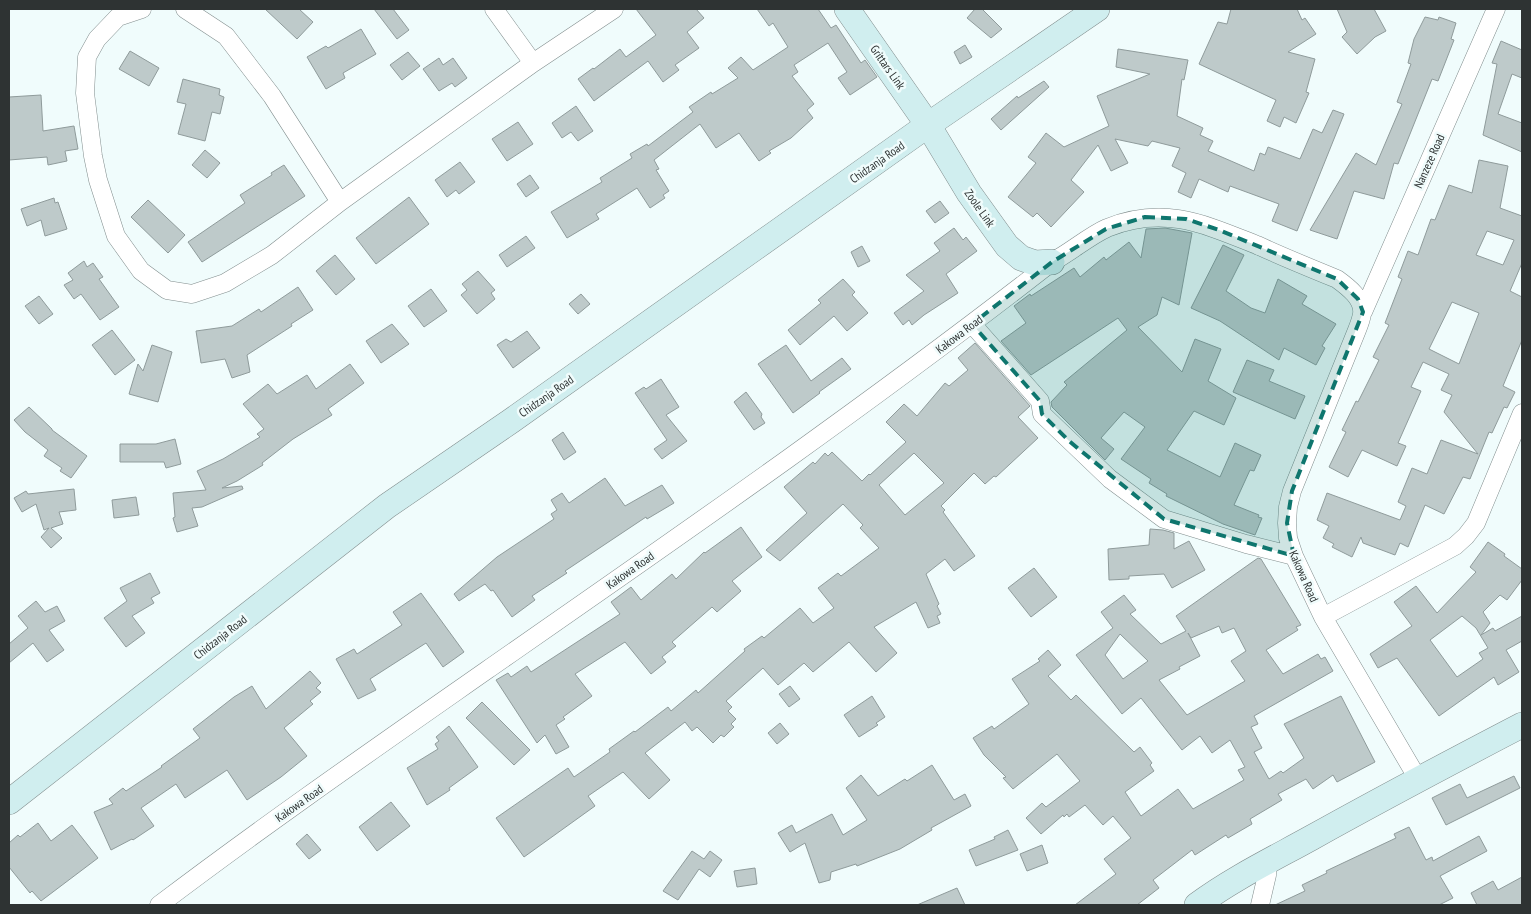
<svg xmlns="http://www.w3.org/2000/svg" width="1531" height="914" viewBox="0 0 1531 914" font-family="'PT Sans Narrow',sans-serif">
<style>
.building{fill:#becaca;stroke:#8f9b9b;fill-rule:evenodd}
.lines{fill:none;stroke-linecap:round;stroke-linejoin:round}
.street-casing{stroke:#828e8e;stroke-width:19}
.secondary-casing{stroke:#828e8e;stroke-width:26}
.street{stroke:#fff;stroke-width:18}
.secondary{stroke:#d0eeef;stroke-width:25}
.marked{fill:#0f766e;fill-opacity:0.2;stroke:#0f766e;stroke-width:4;stroke-dasharray:10 6;stroke-linejoin:round}
.labels{text-anchor:middle;dominant-baseline:central;stroke-width:5;stroke-linejoin:round;paint-order:stroke}
.street-label{font-size:12px;fill:#2e3333;stroke:#f0fcfc}
</style>
<rect width="100%" height="100%" fill="#f0fcfc"/>
<path class="building" d="M265 9H299L313 22 297 39Z
M374 9H393L409 30 397 39Z
M636 9H696L704 18 687 32 699 48 675 65 679 70 663 82 648 61 594 101 578 79 593 68 594 69 620 49 626 57 656 35Z
M757 9H818L831 28 836 25 861 63 865 60 877 77 850 95 838 78 847 72 828 43 794 65 798 72 792 76 814 104 807 110 813 118 791 138 769 151 771 153 759 161 739 133 716 148 700 124 654 160 659 169 656 170 669 191 663 195 665 198 650 208 637 188 596 214 599 219 567 238 551 212 602 182 600 178 632 158 630 154 647 144 648 146 693 112 689 107 711 92 712 94 738 78 728 68 741 57 753 70 788 47 773 23 769 26Z
M975 9H982L1002 29 991 38 967 18Z
M1231 9H1297L1302 20 1305 18 1316 34 1288 52 1315 59 1306 92 1309 93 1296 123 1284 117 1280 127 1267 121 1276 100 1199 64 1218 22 1227 24Z
M1337 9H1374L1386 31 1375 37 1357 54 1342 37 1347 32Z
M1425 17 1438 20 1439 17 1456 23 1451 39 1454 40 1438 81 1432 79 1398 164 1394 163 1384 199 1354 191 1337 239 1310 230 1356 153 1376 165 1402 104 1397 102 1411 64 1408 63 1414 39Z
M361 29 376 54 343 73 345 78 326 89 307 57 326 46 328 48Z
M1501 41 1522 50V78L1512 74 1498 114 1522 123V152L1483 135 1497 64 1492 63Z
M965 45 972 57 960 64 954 52Z
M1118 49 1188 60 1184 80 1182 79 1177 116 1203 128 1200 135 1213 141 1208 151 1254 171 1260 153 1265 155 1268 147 1300 159 1313 129 1322 133 1333 110 1344 114 1297 231 1272 221 1279 204 1230 186 1228 192 1199 179 1191 198 1178 192 1186 173 1172 166 1180 148 1152 141 1148 146 1115 139 1128 163 1111 171 1098 145 1071 180 1084 192 1051 227 1037 213 1033 217 1008 197 1036 163 1028 157 1046 133 1064 147 1109 126 1097 96 1150 74 1116 67Z
M130 51 159 68 149 86 119 69Z
M408 52 420 66 402 80 390 65Z
M439 58 443 65 453 58 467 78 455 87 452 83 439 91 423 69Z
M183 79 220 89 219 95 224 97 220 114 212 112 205 141 178 134 186 104 177 102Z
M1044 81 1049 87 1001 130 991 119 1017 96 1018 98Z
M41 95 43 131 74 126 78 149 65 151 67 161 48 165 47 157 9 160V97Z
M576 106 593 131 578 141 571 132 562 138 552 123Z
M518 122 533 144 507 161 492 139Z
M205 150 220 163 207 178 192 165Z
M1479 160 1508 166 1500 208 1522 216V263L1510 291 1522 297V340L1503 386 1515 392 1507 408 1504 407 1492 433 1489 432 1470 479 1463 477 1444 514 1425 505 1408 547 1400 543 1395 555 1363 543 1361 537 1352 557 1332 547 1334 544 1323 538 1329 526 1317 520 1327 493 1400 520 1406 506 1398 502 1412 468 1427 474 1441 440 1478 454 1444 412 1452 395 1441 390 1449 374 1423 362 1411 387 1421 391 1398 443 1406 446 1397 466 1362 450 1348 477 1329 467 1346 432 1342 430 1356 401 1358 402 1379 360 1373 357 1389 325 1385 323 1402 279 1398 277 1408 251 1418 255 1431 219 1435 220 1449 185 1472 193ZM1487 231 1514 240 1503 265 1476 255ZM1452 302 1479 313 1459 364 1429 349Z
M460 162 475 182 459 194 456 190 447 197 435 180Z
M284 165 305 196 202 262 188 242 245 203 240 195 272 175 271 173Z
M530 175 539 188 526 197 517 184Z
M409 197 429 224 376 264 356 238Z
M54 198 55 203 58 202 67 229 45 236 41 220 27 226 21 209Z
M148 200 185 235 168 253 131 217Z
M940 201 949 213 935 223 926 211Z
M954 228 963 240 966 237 977 251 946 274 958 293 924 315 912 325 909 320 903 325 894 313 924 291 906 275 940 251 934 243Z
M1165 228 1192 233 1179 305 1162 297 1157 315 1138 327 1182 372 1195 339 1221 349 1208 381 1236 398 1224 425 1194 411 1167 450 1220 477 1235 443 1261 455 1254 471 1250 470 1234 505 1259 515 1258 517 1262 518 1255 535 1223 524 1166 496 1167 494 1149 483 1151 479 1121 459 1145 427 1124 412 1101 438 1114 449 1105 460 1052 407 1051 402 1067 385 1064 382 1127 330 1118 318 1031 375 1001 341 1026 323 1014 306 1030 294 1031 296 1074 268 1080 277 1104 257 1106 260 1129 242 1141 258 1146 229Z
M526 236 535 248 507 267 499 255Z
M1223 245 1244 255 1226 291 1251 308 1265 313 1278 279 1307 296 1302 304 1336 324 1322 346 1325 348 1316 365 1284 348 1279 360 1220 321 1191 308Z
M862 246 870 261 858 267 851 252Z
M335 255 355 279 336 295 316 271Z
M84 261 87 267 93 263 103 277 99 279 119 307 100 320 81 294 74 299 64 285 73 280 68 273Z
M478 271 495 290 491 293 495 299 477 314 461 295 467 290 462 284Z
M843 279 855 292 852 295 868 313 847 331 834 316 800 345 788 330 821 303 818 300Z
M298 287 313 310 291 324 292 326 247 355 250 372 232 378 225 359 201 363 196 331 232 326 259 309 261 312Z
M431 289 447 311 424 327 408 306Z
M581 294 590 304 578 314 569 304Z
M39 296 53 314 39 324 25 306Z
M392 324 409 344 381 363 366 341Z
M112 330 135 360 115 375 92 345Z
M527 331 540 348 513 368 497 345 506 339 511 342Z
M975 343 1030 406 1018 417 1038 438 996 477 994 476 985 484 974 473 941 506 945 510 943 512 975 556 954 571 945 559 926 574 939 604 937 606 941 614 937 616 940 623 928 628 916 602 874 627 897 653 876 672 849 642 813 672 804 663 778 685 763 668 726 701 732 707 728 711 736 719 731 724 734 727 724 737 721 735 713 743 697 727 692 731 685 722 645 753 670 780 649 799 623 772 588 796 595 806 524 857 496 818 568 768 574 777 610 752 609 749 634 731 635 732 668 707 671 711 696 690 698 693 745 651 744 649 762 636 764 638 800 608 813 623 834 608 818 588 838 573 841 576 879 548 860 528 863 525 843 504 780 561 766 550 807 513 784 487 813 462 815 464 825 453 828 456 832 452 862 481 869 474 870 475 906 442 886 422 904 404 917 416 945 383 949 386 968 370 958 358ZM914 453 944 483 905 515 879 485Z
M152 345 172 352 158 402 129 394 138 364 143 371Z
M786 345 811 381 842 358 851 369 819 392 820 393 793 413 758 364Z
M1247 360 1274 370 1269 381 1305 396 1295 419 1233 392Z
M350 364 364 383 328 409 332 415 293 439 262 463 263 465 237 481 222 488 242 486 243 489 202 507 192 508 198 526 177 532 173 518 175 517 173 493 206 490 197 471 223 459 260 437 257 434 264 429 243 404 268 384 277 394 307 375 316 389Z
M661 379 679 407 666 415 687 441 662 459 654 449 667 440 635 393 644 387 646 389Z
M746 392 762 414 761 417 765 423 754 430 734 402Z
M29 407 52 429V430L87 456 71 478 60 471 62 468 44 456 48 450 25 432 14 420Z
M563 432 576 452 564 460 552 440Z
M175 439 181 464 166 468 164 462H120V444H156Z
M605 478 625 506 662 485 674 503 647 519 646 517 565 571 567 573 532 596 535 600 512 617 493 590 491 591 485 584 459 601 454 594 497 557 554 519 551 514 557 510 551 500 562 493 569 503Z
M74 489 76 510 59 512 63 524 51 528 62 538 51 548 41 537 49 528 44 530 36 504 22 512 14 498 26 491 28 494Z
M136 497 139 515 114 518 112 500Z
M741 527 762 557 732 581 741 591 717 612 712 607 672 642 676 646 662 657 666 662 651 674 625 642 575 674 592 696 563 717 565 719 556 725 569 747 556 754 545 735 537 743 496 680 508 673 511 677 527 666 531 672 620 614 611 602 631 587 641 600 672 574 676 579 704 552 705 553Z
M1150 529 1163 530 1174 533V549L1189 541 1205 570 1172 588 1164 574 1129 576V579L1109 580 1108 549 1149 545Z
M1488 542 1505 554 1504 556 1522 569V580L1507 600 1500 595 1483 612 1490 623 1481 635 1493 628 1495 631 1522 616V641L1506 650 1519 672 1498 685 1494 677 1439 716 1397 658 1378 668 1370 654 1412 626 1394 602 1416 586 1437 613 1476 572 1470 567ZM1462 616 1476 628 1488 648 1479 653 1483 659 1457 677 1430 640Z
M1258 558 1261 559 1301 625 1296 627 1298 630 1266 650 1283 674 1318 654 1321 659 1325 657 1333 671 1254 716 1258 724 1251 727 1262 748 1254 752 1269 779 1281 771 1283 773 1304 758 1284 724 1341 696 1375 762 1337 782 1333 775 1313 789 1306 779 1278 794 1282 800 1250 819 1252 824 1228 838 1226 835 1195 855 1192 850 1153 880 1159 888 1137 905H1075L1116 874 1104 859 1131 838 1113 816 1103 825 1085 805 1069 817 1067 814 1064 817 1063 815 1041 834 1026 818 1042 803 1046 807 1080 781 1057 754 1013 789 1003 778 1006 777 984 755 973 738 992 726 994 729 1029 704 1012 679 1040 661 1038 659 1048 650 1061 665 1048 676 1071 700 1076 695 1134 752 1140 747 1152 763 1150 765 1154 771 1125 792 1141 816 1178 789 1193 809 1244 780 1238 770 1245 767 1230 740 1212 753 1200 736 1182 750 1141 698 1122 714 1076 655 1113 628 1101 612 1124 595 1136 610 1130 614 1161 644 1186 631 1176 616ZM1219 626 1222 633 1234 628 1246 651 1231 661 1245 681 1187 715 1159 680 1180 669 1179 667 1200 656 1188 633 1191 638ZM1120 634 1148 661 1123 679 1105 655Z
M1034 568 1057 597 1031 617 1008 588Z
M150 573 160 593 151 598 154 603 132 616 145 633 126 647 104 618 127 601 120 588Z
M421 593 464 652 443 667 426 643 370 679 376 690 358 699 336 659 354 649 357 654 402 625 393 612Z
M36 601 45 612 57 606 65 621 49 630 64 650 47 662 33 643 9 663V644L28 628 18 616Z
M310 671 321 683 316 688 321 692 310 701 313 704 284 728 307 756 281 777 247 800 227 770 185 798 176 784 141 808 154 826 133 840 132 839 111 850 94 812 113 804 109 799 123 788 126 791 162 767 161 766 200 738 193 729 234 697 252 686 266 709Z
M790 686 800 699 789 707 779 694Z
M872 696 885 717 876 723 878 725 859 737 844 715Z
M482 702 530 750 514 765 466 718Z
M780 723 789 734 777 744 768 733Z
M449 726 478 767 449 788 450 790 427 805 407 768 438 749 435 744 439 741 436 737Z
M932 765 954 800 965 794 971 806 931 828 932 830 900 849 857 866 856 864 831 872 830 880 819 883 805 843 790 852 778 833 792 825 796 833 832 814 843 835 867 820 846 788 861 775 878 796 905 779 907 781Z
M1514 776 1520 788 1446 825 1432 798 1460 784 1467 798Z
M391 802 410 826 377 851 359 827Z
M38 823 51 841 72 825 98 858 41 901 32 891 30 893 9 867V843L18 835 20 837Z
M1409 827 1426 860 1432 857 1433 861 1479 836 1487 851 1440 876 1453 898 1439 905H1275L1305 891 1302 885 1327 873 1326 871 1396 838 1394 834Z
M1008 830 1018 850 976 866 969 850 995 839 994 837Z
M307 834 321 850 309 859 296 844Z
M1042 845 1048 863 1027 871 1020 854Z
M692 851 704 859 710 851 722 860 710 877 699 869 678 900 663 891Z
M755 868 757 884 737 887 734 871Z
M1522 877V905H1477L1471 893 1493 881 1498 890Z
M957 888 965 905H917Z"/>
<g class="lines">
<defs>
<path id="street" d="M142 9 118 17 97 39 87 57 85 93 93 156 98 180 116 236 141 271 167 290 192 294 225 283 272 255 340 202 533 63 614 9
M185 9 226 36 272 96 340 202
M494 9 533 63
M1363 312 1496 9
M972 324 1040 401 1042 414 1110 479 1164 519 1246 544 1294 556
M1323 617 1455 546 1466 536 1476 523 1522 413
M159 905C266 824 377 747 487 670 678 537 869 405 1052 262 1071 252 1089 236 1107 228 1164 205 1204 224 1257 245 1283 257 1310 268 1337 279 1348 287 1364 299 1362 314 1361 320 1359 325 1357 330L1292 491 1288 507 1287 523 1288 538 1294 556 1323 617 1418 779
M1260 905 1267 875 1268 862"/>
<path id="secondary" d="M847 9 928 125 969 193 1007 246 1021 258 1035 263 1052 262
M9 802 387 506 511 421 928 125 1097 9
M1197 905C1232 879 1273 859 1311 838 1381 799 1451 762 1522 725"/>
</defs>
<use href="#street" class="street-casing"/>
<use href="#secondary" class="secondary-casing"/>
<use href="#street" class="street"/>
<use href="#secondary" class="secondary"/>
</g>
<path class="marked" d="M1145 217 1186 219 1219 230 1337 279 1358 299 1363 312 1292 491 1287 523 1294 556 1164 519 1069 441 1042 414 1040 401 972 324 1052 262 1106 229Z"/>
<g class="labels">
<g class="street-label">
<text transform="translate(888 67) rotate(55)">Grittars Link</text>
<text transform="translate(1429 161) rotate(-66)">Nanzeze Road</text>
<text transform="translate(877 162) rotate(-35)">Chidzanja Road</text>
<text transform="translate(980 208) rotate(55)">Zoole Link</text>
<text transform="translate(959 334) rotate(-37)">Kakowa Road</text>
<text transform="translate(546 396) rotate(-35)">Chidzanja Road</text>
<text transform="translate(630 570) rotate(-35)">Kakowa Road</text>
<text transform="translate(1304 576) rotate(66)">Kakowa Road</text>
<text transform="translate(220 637) rotate(-38)">Chidzanja Road</text>
<text transform="translate(299 803) rotate(-35)">Kakowa Road</text>
</g>
</g>
<rect width="1531" height="914" fill="none" stroke="#2e3333" stroke-width="20"/>
</svg>
